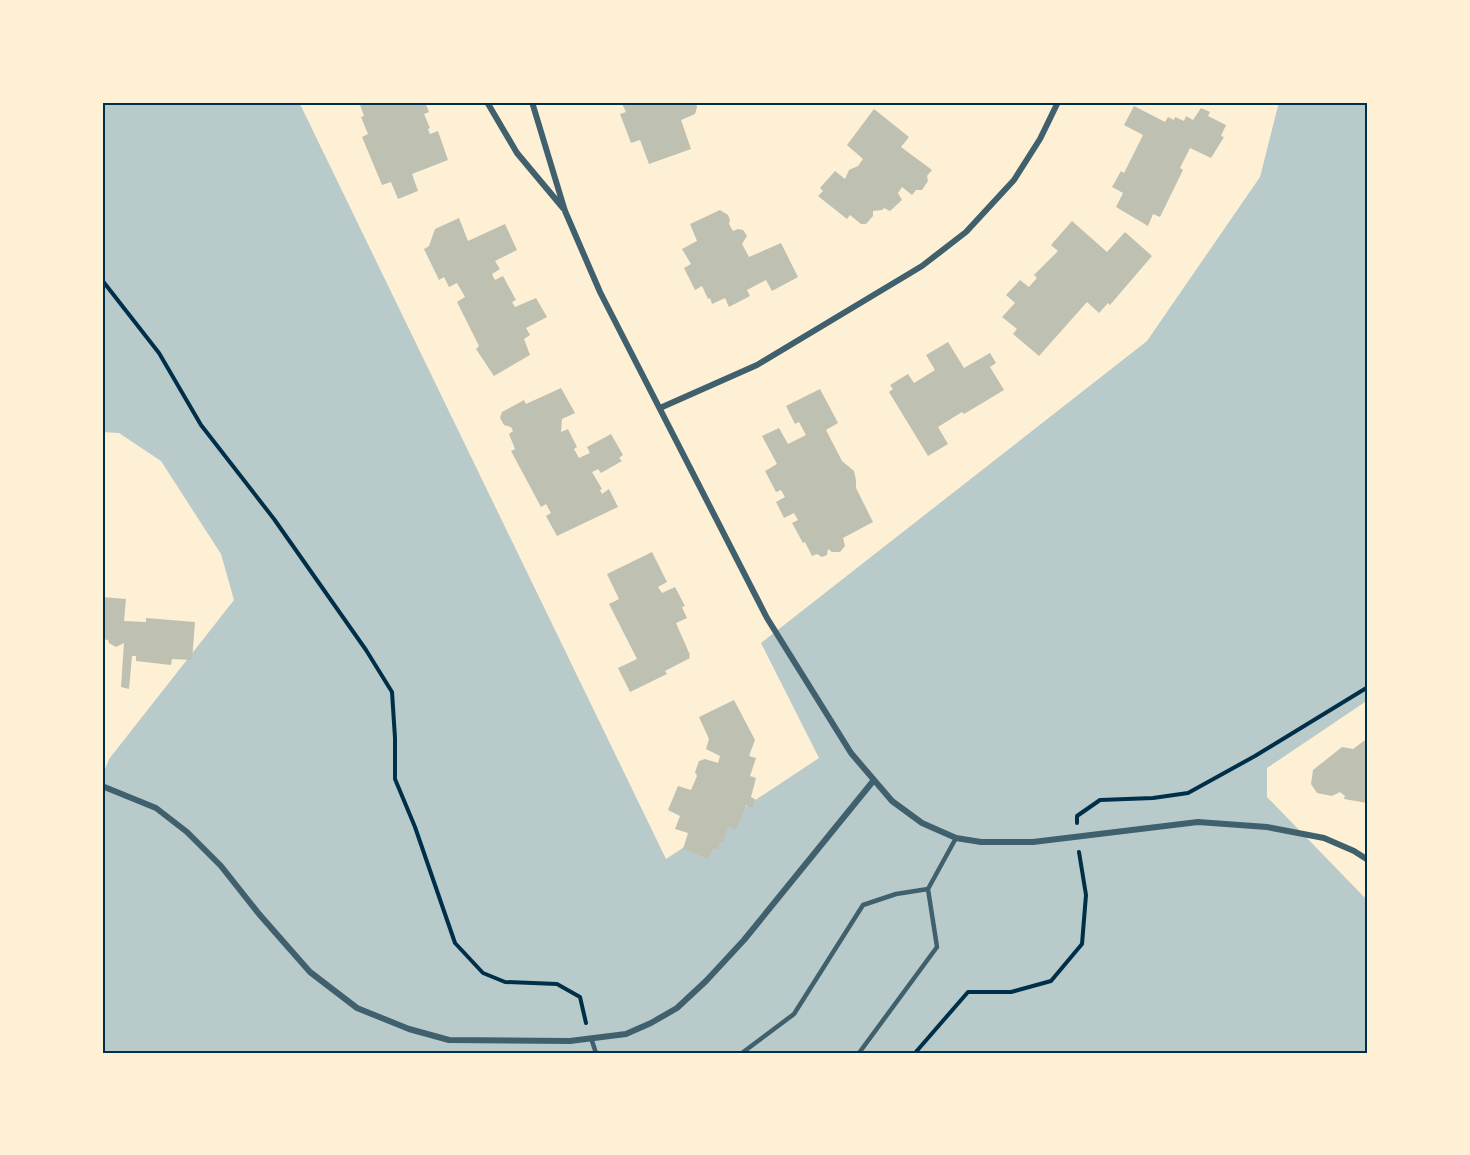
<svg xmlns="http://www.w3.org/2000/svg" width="1470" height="1155" viewBox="0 0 1470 1155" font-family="Karla,sans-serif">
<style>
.green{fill:#b9caca}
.building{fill:#bec0b2}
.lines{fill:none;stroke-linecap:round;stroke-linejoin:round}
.path{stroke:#003049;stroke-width:4}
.service{stroke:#3f606c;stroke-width:4.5}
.minor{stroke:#3f606c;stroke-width:6}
.neatline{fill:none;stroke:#003049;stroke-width:2}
</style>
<rect width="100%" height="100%" fill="#fdf0d5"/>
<path class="green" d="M102 102H299L666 859 819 758 761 643 1147 341 1260 177 1279 102H1368V700L1267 768V797L1368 901V1053H102V777L109 759 234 600 221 554 161 461 119 433 102 432Z"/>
<path class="building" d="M359 102H425L429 112 424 114 430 128 428 129 430 134 438 131 448 160 412 174 418 191 398 199 391 182 382 185 362 137 368 134 361 117 364 116Z
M621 102H696L697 107 695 114 681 120 691 149 649 164 640 140 631 143 620 114 626 112Z
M1134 106 1165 122 1168 117 1174 120 1175 117 1184 121 1186 116 1193 120 1201 108 1210 112 1208 116 1226 125 1221 136 1224 137 1211 158 1190 148 1180 168 1183 170 1160 217 1153 214 1148 226 1116 207 1123 193 1112 187 1121 171 1124 173 1143 135 1124 125Z
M874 109 909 137 901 147 932 170 927 176 928 181 922 190H916L912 195 902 187 898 193 902 200 890 211 884 208 882 210 873 211V216L866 224H861L850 215 847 219 818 196 823 191 820 188 835 171 845 179 849 170 858 166 863 159 847 145Z
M720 210 728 215 730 220 729 224 733 231 738 229 743 230 747 236 742 244 749 257 781 243 798 277 772 291 766 280 747 290 750 296 729 307 725 298 712 304 710 298 708 299 702 286 695 290 684 268 691 264 682 249 697 241 690 224Z
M459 218 468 241 505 224 517 250 495 261 500 269 492 274 495 280 503 276 516 300 512 302 515 307 536 298 547 317 526 328 530 335 524 339 530 355 494 376 476 349 479 346 457 302 465 297 457 283 449 287 444 277 439 280 424 249 429 246 435 229Z
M1072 221 1107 252 1125 232 1152 256 1110 305 1108 303 1099 313 1087 302 1039 356 1013 334 1017 329 1002 317 1015 303 1006 295 1020 280 1029 287 1037 278 1034 275 1058 251 1051 245Z
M948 342 964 368 990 353 996 363 990 367 1004 390 964 414 962 412 938 427 948 444 928 456 889 392 893 389 890 385 908 374 914 383 935 370 926 355Z
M561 388 575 413 562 419 561 432 568 429 577 447 574 449 579 458 590 453 587 447 611 434 623 455 619 458 622 461 601 473 598 469 592 472 602 489 600 490 602 494 609 489 618 507 557 536 546 516 551 513 546 504 541 507 511 451 515 449 509 434 513 431 511 427 504 425 500 418 502 412 524 400 526 404Z
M820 389 838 423 826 430 842 461 854 471 856 480V488L873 522 843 538 845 546 840 552H832L828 549 827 555 822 557 817 554 812 556 805 542 803 543 792 523 798 520 794 513 784 518 776 502 785 497 781 490 776 492 765 471 777 464 762 436 779 428 788 444 806 435 799 422 795 424 786 406Z
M652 552 667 582 658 587 662 593 675 587 685 606 682 607 687 618 676 623 690 655 689 656 690 658 665 671 667 674 630 692 618 668 637 659 609 604 619 599 607 574Z
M102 597 126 599 124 621 146 622V618L195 622 192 660 172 659 171 665 136 661V656H132L129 689 121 687 124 643 116 647 109 643 108 640 102 639Z
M734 700 755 740 749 756 756 758 750 776 756 778 751 797 755 799 752 808 746 805 736 830 728 827 723 843 720 842 718 850 713 848 708 859 683 849 688 833 675 829 680 816 668 810 678 786 691 790 697 776 695 772 699 761 705 759 718 763 720 756 706 749 709 739 699 717Z
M1368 738 1367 803 1344 799 1345 796 1340 792 1332 796 1317 793 1311 784 1313 770 1342 747 1353 749Z"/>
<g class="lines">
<path class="path" d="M102 280 159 353 201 425 274 519 366 650 392 692 395 738V779L415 827 455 943 483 973 505 982 557 984 580 997 586 1023
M1077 823V816L1100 800 1153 798 1188 793 1255 756 1368 687
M915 1053 968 992H1011L1051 981 1082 944 1086 895 1079 852"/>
<path class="service" d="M591 1038 596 1053
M742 1053 794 1014 863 905 896 894 928 889 956 838
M859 1053 937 947 928 889"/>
<path class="minor" d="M487 102 517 153 563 208
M532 102 565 211 600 292 767 618 851 753 892 801 922 823 956 838 981 842H1033L1198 822 1267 827 1324 838 1354 851 1368 860
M660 408 757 365 922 266 966 232 1014 180 1040 139 1058 102
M102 786 156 808 187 832 221 866 259 914 310 972 357 1008 409 1029 449 1040 570 1041 626 1034 651 1023 677 1008 706 981 744 940 874 780"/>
</g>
<rect width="1470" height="1155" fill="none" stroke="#fdf0d5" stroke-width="207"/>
<rect x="104" y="104" width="1262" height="948" class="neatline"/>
</svg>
